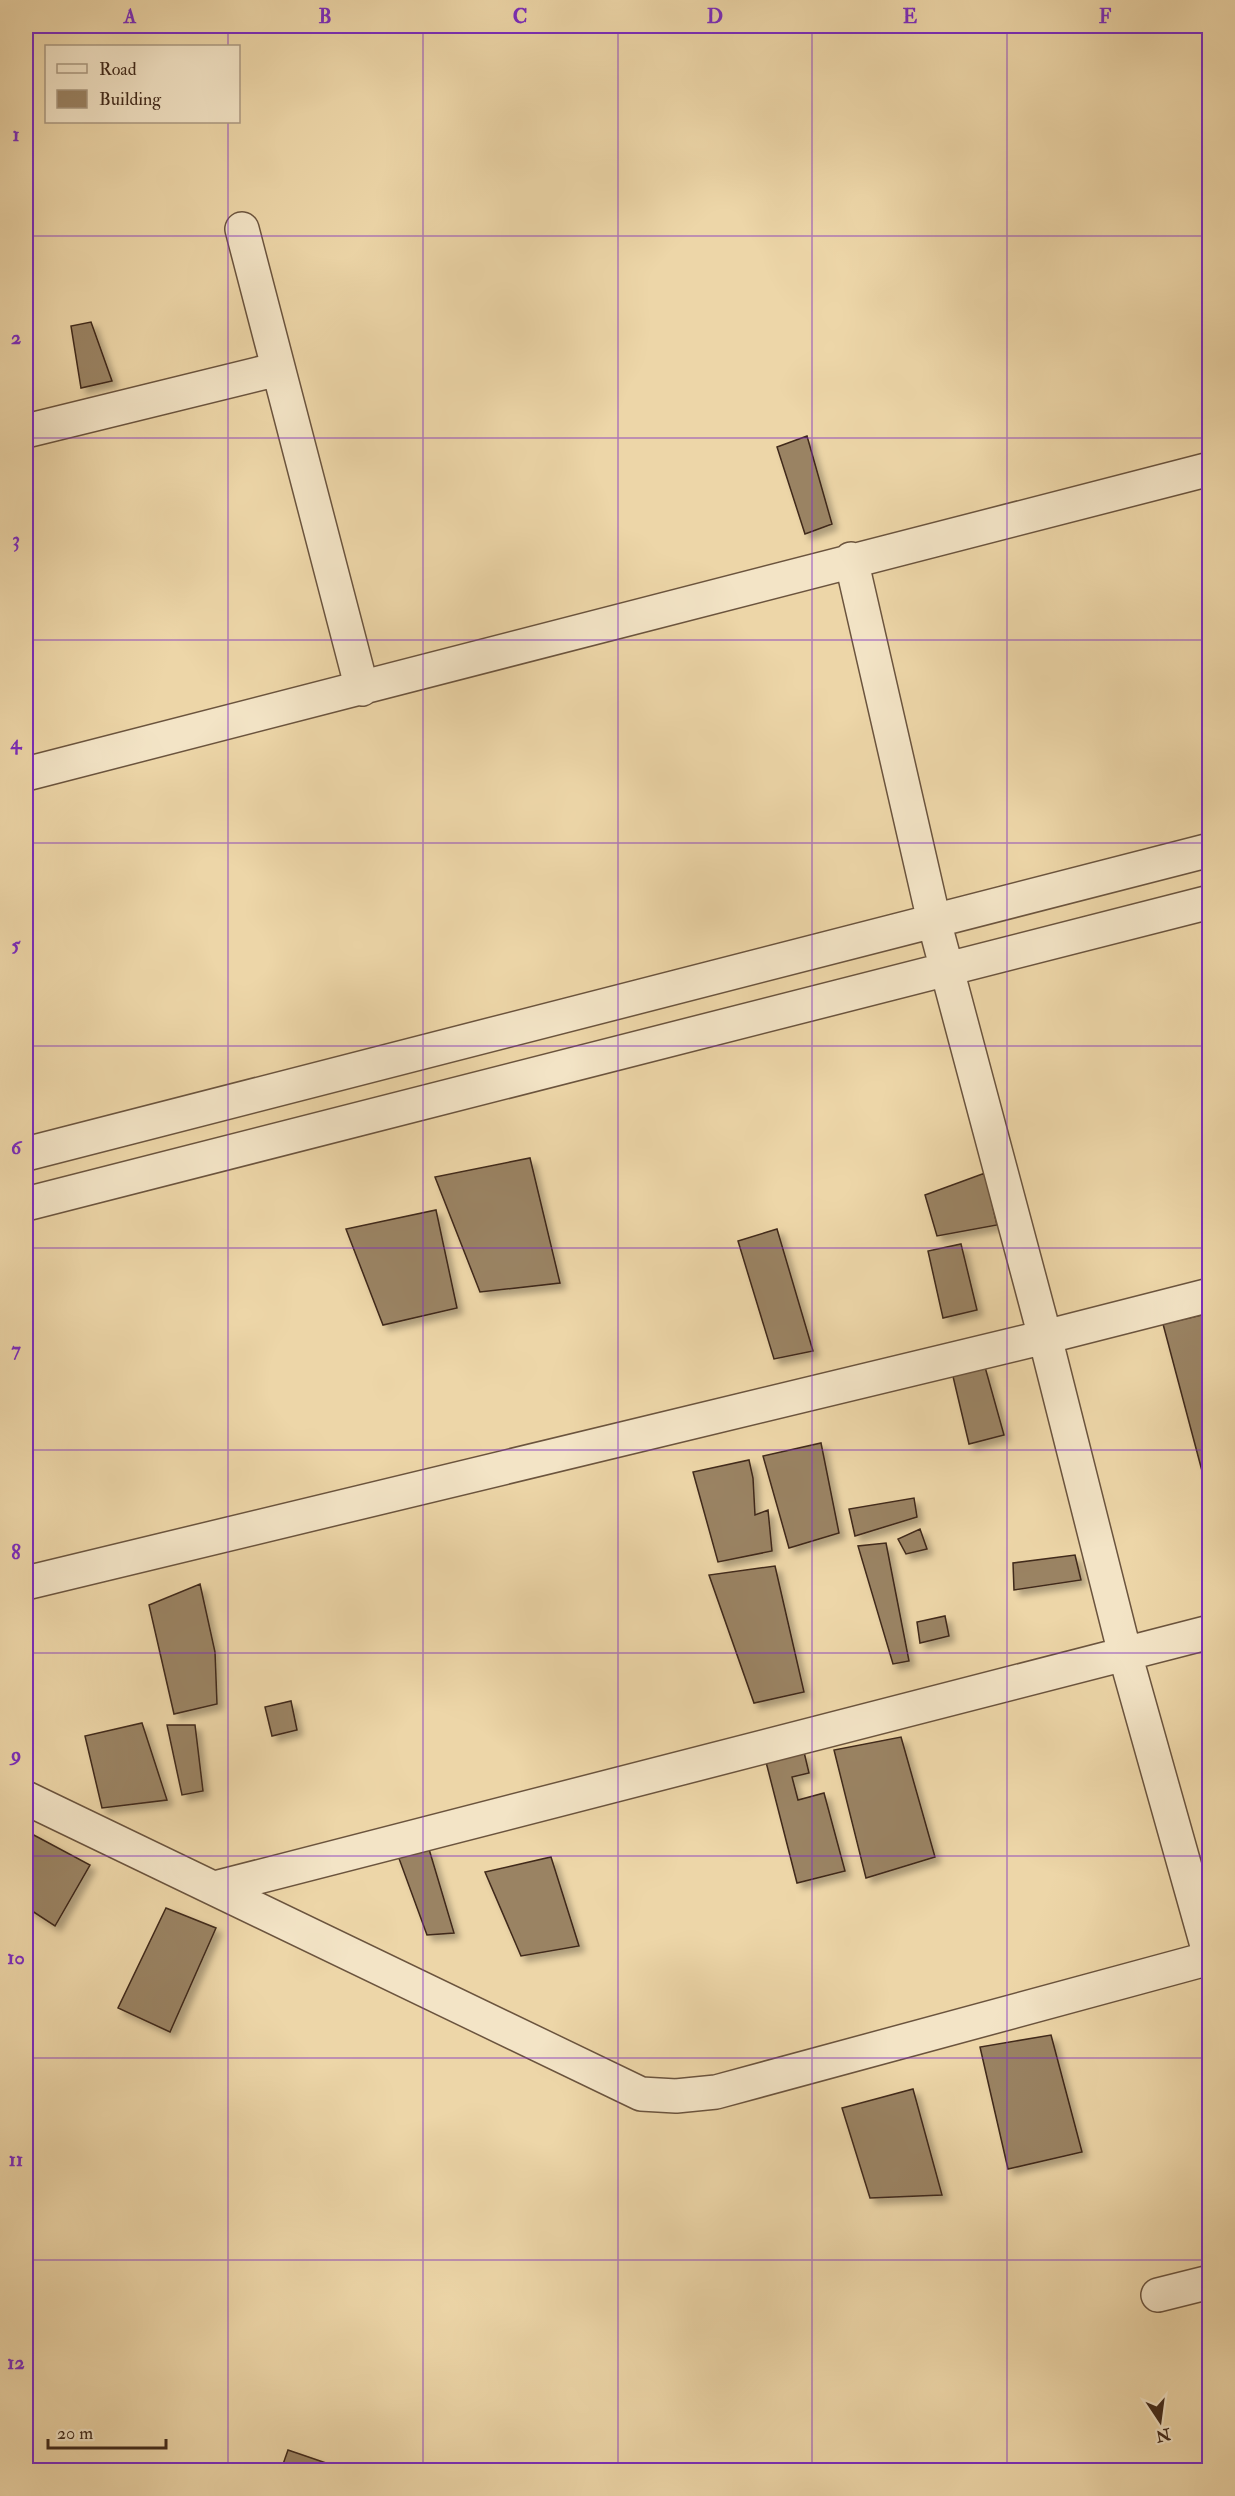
<svg xmlns="http://www.w3.org/2000/svg" width="1235" height="2496" viewBox="0 0 1235 2496" font-family="'IM FELL Double Pica',serif">
<style>
.building{fill:#9a8364;stroke:#40291a;stroke-width:1.5;filter:url(#shadow)}
.lines{fill:none;stroke-linecap:round;stroke-linejoin:round}
.street-casing{stroke:#6b543e;stroke-width:36}
.street{stroke:#f3e4c6;stroke-width:33}
.grid{fill:none;stroke:#7b2cbf;stroke-width:1.5;stroke-opacity:0.55}
.neatline{fill:none;stroke:#7b2cbf;stroke-width:2}
.grid-label{font-size:20px;text-anchor:middle;font-weight:bold;fill:#7b2cbf}
</style>
<defs>
<filter id="shadow"><feDropShadow dx="5.5" dy="5.5" stdDeviation="3" flood-color="#0004"/></filter>
</defs>
<rect width="100%" height="100%" fill="#edd6a8"/>
<filter id="stains"><feTurbulence type="fractalNoise" baseFrequency=".00333" numOctaves="4"/><feColorMatrix values="0 0 0 0 .2 0 0 0 0 .09 0 0 0 0 .02 0 0 0 .5 -.17"/></filter>
<radialGradient id="worn" r=".72"><stop offset=".6" stop-color="#630" stop-opacity="0"/><stop offset="1" stop-color="#630" stop-opacity=".3"/></radialGradient>
<path class="building" d="M91 322 112 381 81 388 71 326Z
M807 436 832 524 805 534 777 447Z
M530 1158 560 1283 480 1292 435 1177Z
M985 1173 997 1225 937 1236 925 1195Z
M436 1210 457 1308 383 1325 346 1229Z
M777 1229 813 1351 774 1359 738 1241Z
M961 1244 977 1310 943 1318 928 1251Z
M1210 1313V1501L1163 1324Z
M985 1367 1004 1435 969 1444 951 1368Z
M821 1443 839 1533 789 1548 763 1456Z
M749 1460 753 1478 755 1515 768 1510 772 1551 718 1562 693 1472Z
M914 1498 917 1517 855 1536 849 1509Z
M920 1529 927 1549 906 1554 898 1539Z
M886 1543 909 1661 893 1664 858 1546Z
M1075 1555 1081 1580 1014 1590 1013 1563Z
M775 1566 804 1692 754 1703 709 1575Z
M200 1584 215 1652 217 1704 174 1714 149 1605Z
M945 1616 949 1636 920 1643 917 1622Z
M291 1701 297 1730 272 1736 265 1707Z
M142 1723 167 1800 102 1808 85 1736Z
M167 1725H195L203 1791 182 1795Z
M901 1737 935 1857 866 1878 834 1750Z
M804 1752 809 1773 792 1777 798 1800 824 1793 845 1871 797 1883 766 1762Z
M30 1833 90 1865 55 1926 26 1907V1843Z
M429 1849 454 1933 427 1935 397 1853Z
M551 1857 579 1946 521 1956 485 1872Z
M166 1908 216 1928 170 2032 118 2008Z
M1051 2035 1082 2152 1008 2169 980 2047Z
M913 2089 942 2195 870 2198 842 2108Z
M288 2450 329 2464 327 2470H281Z"/>
<g class="lines">
<defs>
<path id="street" d="M242 229 362 689
M26 431 278 369
M851 559 934 921 1045 1337 1125 1654 1210 1956
M26 774C421 675 814 568 1210 469
M26 1154 1210 850
M26 1204 1210 902
M26 1583 1045 1337 1210 1295
M26 1798 641 2094 676 2096 716 2092 1210 1958
M215 1888 1210 1632
M1158 2295 1210 2282"/>
</defs>
<use href="#street" class="street-casing"/>
<use href="#street" class="street"/>
</g>
<path class="grid" d="M228 26V46M423 26V2470M618 26V2470M812 26V2470M1007 26V2470M228 122V2470M26 236H1210M26 438H1210M26 640H1210M26 843H1210M26 1046H1210M26 1248H1210M26 1450H1210M26 1653H1210M26 1856H1210M26 2058H1210M26 2260H1210"/>
<rect width="1235" height="2496" fill="none" stroke="#edd6a8" stroke-width="66"/>
<rect x="45" y="45" width="195" height="78" fill="#f3e4c6" stroke="#ab9981" stroke-width="1.5"/>
<rect x="57" y="64" width="30" height="9" fill="#f3e4c6" stroke="#ab9981" stroke-width="1.5"/>
<text x="99" y="75" font-size="18" fill="#40291a">Road</text>
<rect x="57" y="90" width="30" height="18" fill="#9a8364" stroke="#ab9981" stroke-width="1.5"/>
<text x="99" y="105" font-size="18" fill="#40291a">Building</text>
<g transform="translate(1160 2421) rotate(167)" stroke="#f3e4c6" stroke-width="4.5" paint-order="stroke">
<path d="M0-4.5L10 22L0 15L-10 22Z" fill="#40291a"/>
<text y="-9" font-size="16" font-weight="bold" text-anchor="middle" fill="#40291a">N</text>
</g>
<path d="M48 2439v9h118v-9" fill="none" stroke="#40291a" stroke-width="3"/>
<text x="57" y="2439" font-size="18" fill="#40291a" stroke="#f3e4c6" stroke-width="4.5" paint-order="stroke">20 m</text>
<rect x="33" y="33" width="1169" height="2430" class="neatline"/>
<g class="grid-label">
<text x="130" y="23">A</text>
<text x="325" y="23">B</text>
<text x="520" y="23">C</text>
<text x="715" y="23">D</text>
<text x="910" y="23">E</text>
<text x="1105" y="23">F</text>
<text x="16" y="141">1</text>
<text x="16" y="344">2</text>
<text x="16" y="546">3</text>
<text x="16" y="749">4</text>
<text x="16" y="951">5</text>
<text x="16" y="1154">6</text>
<text x="16" y="1356">7</text>
<text x="16" y="1559">8</text>
<text x="16" y="1761">9</text>
<text x="16" y="1964">10</text>
<text x="16" y="2166">11</text>
<text x="16" y="2369">12</text>
</g>
<rect width="100%" height="100%" filter="url(#stains)"/>
<rect width="100%" height="100%" fill="url(#worn)"/>
</svg>
